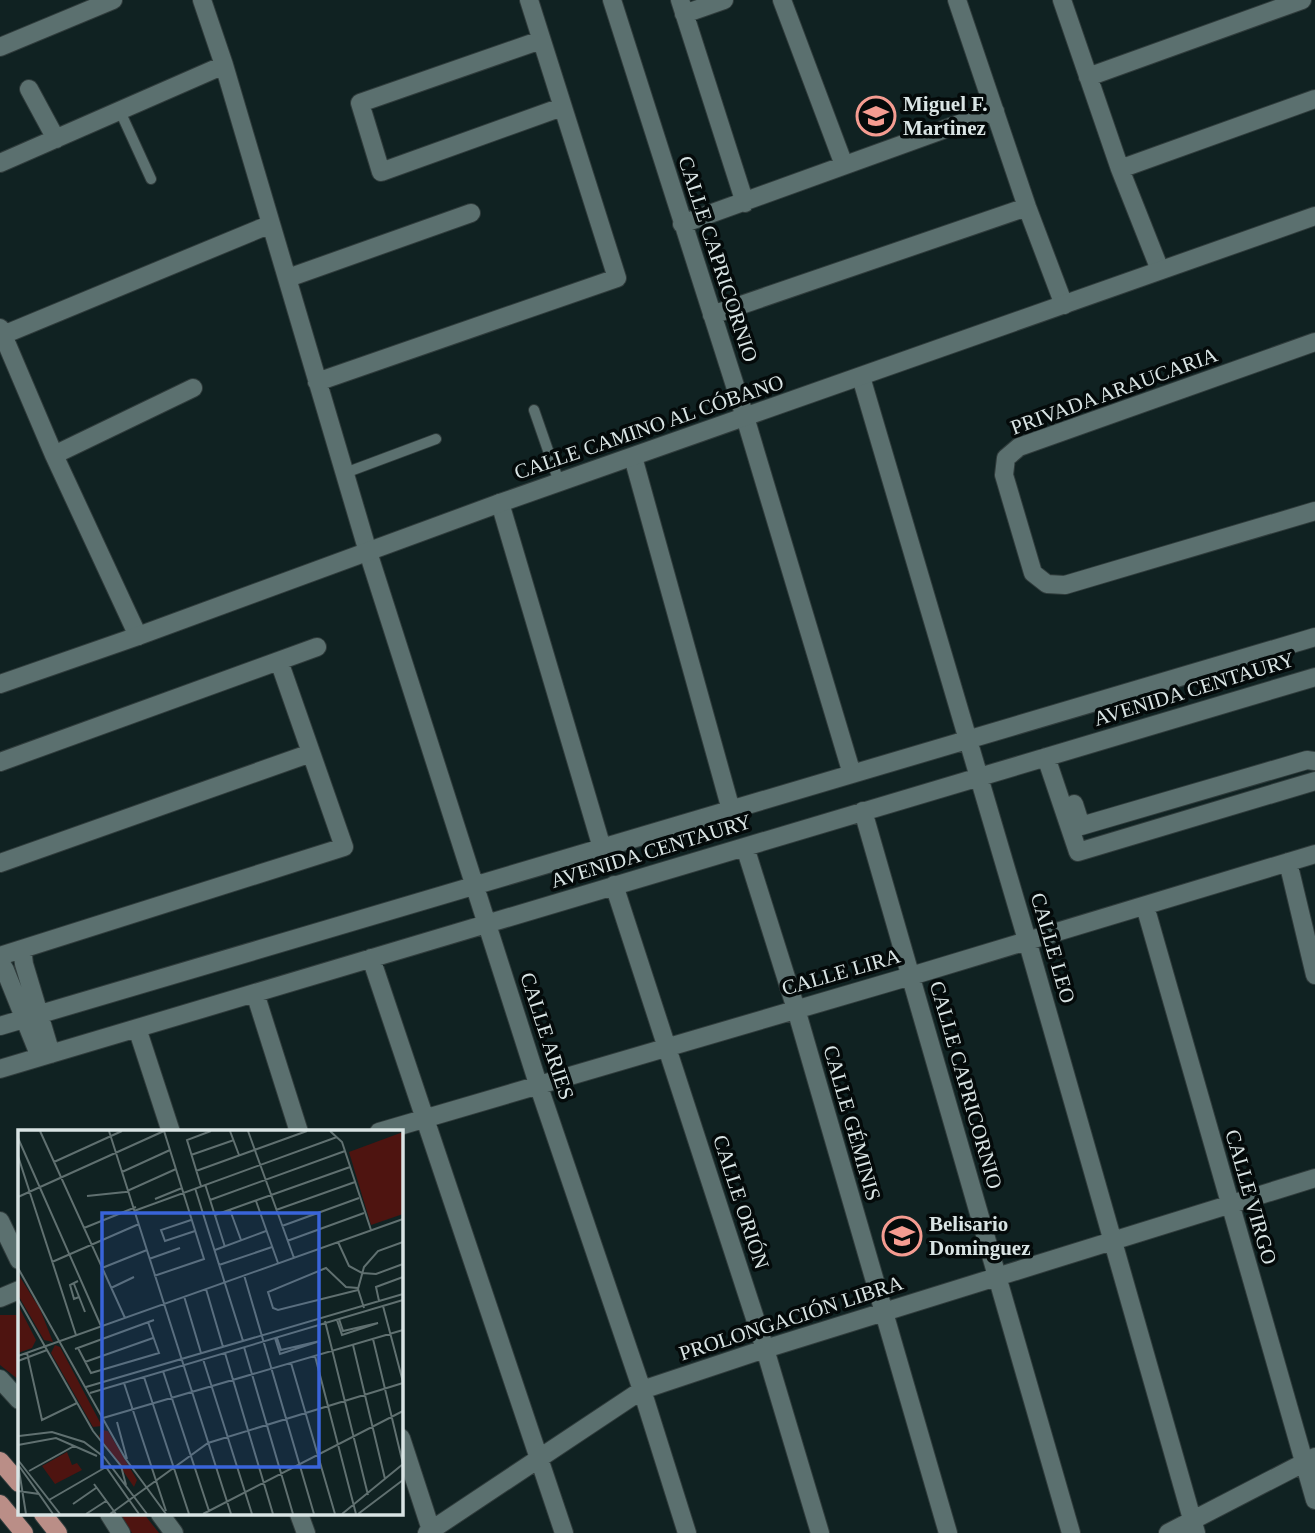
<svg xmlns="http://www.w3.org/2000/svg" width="1315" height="1533" viewBox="0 0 1315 1533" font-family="'Times New Roman',serif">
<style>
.green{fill:#4e1410}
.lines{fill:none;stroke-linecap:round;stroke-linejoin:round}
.lane-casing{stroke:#303c3c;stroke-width:12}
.street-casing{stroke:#303c3c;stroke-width:20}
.secondary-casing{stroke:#303c3c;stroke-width:20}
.primary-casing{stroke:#303c3c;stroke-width:20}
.lane{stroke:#5b706f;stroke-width:10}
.street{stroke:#5b706f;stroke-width:18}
.secondary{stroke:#5b706f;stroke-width:18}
.primary{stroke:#ba8e87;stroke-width:18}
.labels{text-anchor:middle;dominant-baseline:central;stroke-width:7;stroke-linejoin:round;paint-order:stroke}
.poi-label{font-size:21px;font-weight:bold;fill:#d9e4e4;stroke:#040a0a;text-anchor:start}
.street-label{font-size:21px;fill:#d9e4e4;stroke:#040a0a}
.inset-road{fill:none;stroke:#607070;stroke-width:2}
.view{fill:#3964da;fill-opacity:0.15;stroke:#3964da;stroke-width:3.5}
.inset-edge{fill:none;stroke:#d9e4e4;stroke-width:3.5}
</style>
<rect width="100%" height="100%" fill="#102222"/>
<path class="green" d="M0 1315H19V1380L0 1365Z
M120 1514H144L159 1533H132Z"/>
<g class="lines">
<defs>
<path id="lane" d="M119 109 151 179
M534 410 559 482
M345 473 436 439"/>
<path id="street" d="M202 0 224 65 368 552 539 1087 642 1390 687 1533
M612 0 745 417 852 774
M680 0 745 203
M782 0 844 165
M957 0 1027 207 1064 305
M1062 0 1120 169 1160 270
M684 14 724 0
M541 40 360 103 381 172 562 107
M0 47 113 0
M1088 77 1302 0
M29 89 56 139
M0 163 224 65
M1120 169 1315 99
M682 224 995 111
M288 278 471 213
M712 315 1027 207
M0 328 54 455 138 636
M3 335 271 224
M1315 342 1019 447 1006 458 1004 475 1033 573 1047 584 1065 585 1315 511
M861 377 1027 940 1196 1533
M317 382 617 278 529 0
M54 455 193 388
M633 457 731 810
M500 503 602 848
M1046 757 1078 852 1315 781
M0 762 317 647
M1074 804 1081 826 1307 760 1315 761
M863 811 1071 1533
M745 847 796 1009 948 1533
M1288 862 1315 975
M0 863 311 753
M614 885 765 1349 820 1533
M1145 906 1315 1500
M25 949 23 956 24 964 51 1054
M0 956 344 847 279 661
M371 958 564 1533
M0 962 5 970 40 1057
M255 993 299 1132
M0 1026 1315 637
M137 1028 171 1132
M0 1069 1315 677
M379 1132 911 976 1315 854
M401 1438 432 1533
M299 1514 306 1533
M427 1533 642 1390 765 1349 1315 1178
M1168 1533 1315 1457"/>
<path id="secondary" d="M0 684 138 636 500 503 1315 216
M0 1221 19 1260
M0 1298 19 1290
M0 1379 19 1400
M109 1514 121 1533
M160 1514 174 1533"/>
<path id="primary" d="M0 1461 19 1483
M0 1504 24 1533
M43 1514 58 1533"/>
</defs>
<use href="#lane" class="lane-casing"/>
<use href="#street" class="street-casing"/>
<use href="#secondary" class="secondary-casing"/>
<use href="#primary" class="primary-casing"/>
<use href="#lane" class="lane"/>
<use href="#street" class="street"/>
<use href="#secondary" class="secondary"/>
<use href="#primary" class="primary"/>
</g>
<defs>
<symbol id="school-ring" viewBox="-11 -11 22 22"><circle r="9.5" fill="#040a0a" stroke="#f59c91" stroke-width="1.5"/><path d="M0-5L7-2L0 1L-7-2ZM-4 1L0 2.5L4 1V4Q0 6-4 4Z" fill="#f59c91"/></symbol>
</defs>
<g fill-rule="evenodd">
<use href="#school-ring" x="854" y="94" width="44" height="44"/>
<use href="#school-ring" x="880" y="1214" width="44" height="44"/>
</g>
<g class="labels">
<g class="poi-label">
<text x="903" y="104">Miguel F.<tspan x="903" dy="24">Martinez</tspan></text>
<text x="929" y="1224">Belisario<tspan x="929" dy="24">Dominguez</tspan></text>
</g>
<g class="street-label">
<text transform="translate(718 259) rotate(72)">CALLE CAPRICORNIO</text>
<text transform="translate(1114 391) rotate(-20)">PRIVADA ARAUCARIA</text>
<text transform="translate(649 427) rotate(-19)">CALLE CAMINO AL CÓBANO</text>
<text transform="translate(1194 689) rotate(-17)">AVENIDA CENTAURY</text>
<text transform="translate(651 851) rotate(-17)">AVENIDA CENTAURY</text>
<text transform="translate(1053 948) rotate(74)">CALLE LEO</text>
<text transform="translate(841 972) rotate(-16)">CALLE LIRA</text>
<text transform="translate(547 1036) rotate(72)">CALLE ARIES</text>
<text transform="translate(966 1085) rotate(74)">CALLE CAPRICORNIO</text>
<text transform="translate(852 1123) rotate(74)">CALLE GÉMINIS</text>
<text transform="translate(1251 1197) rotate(74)">CALLE VIRGO</text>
<text transform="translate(741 1202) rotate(72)">CALLE ORIÓN</text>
<text transform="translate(791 1318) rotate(-18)">PROLONGACIÓN LIBRA</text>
</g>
</g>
<g transform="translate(18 1130)">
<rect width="385" height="385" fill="#102222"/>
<path d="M385 2V84L353 95 331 22Z" fill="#4e1410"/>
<path d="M0 144 22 179 35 212 26 210 0 165ZM0 175 18 210 14 218 0 223ZM37 215 42 217 84 296 75 297 33 223ZM90 301 119 350 116 357 81 306 84 300ZM49 322 54 335 59 333 64 340 37 354 24 336Z" fill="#4e1410"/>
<path class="inset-road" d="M22 1 107 188M91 1 213 384M212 1 221 25M230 1 276 128M312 1 324 12 353 100M0 8 83 196M173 25 216 10M0 26 58 205M36 32 104 1M178 41 289 1M104 42 152 20M187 54 207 117M183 56 169 10 193 1M177 58 225 211M69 66 107 62 158 39M0 67 146 1 186 129 136 146M137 69 164 58M192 70 327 21M238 71 260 133M212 80 223 110M258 80 337 52M116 81 319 7M197 85 332 37M173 90 143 100 147 111 177 101M264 96 341 68M66 98 118 77M269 111 346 83M320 112 331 136 344 143 358 144 385 134M197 120 248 101M131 129 162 118M34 132 121 94M201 135 254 117M0 138 107 328 148 384M84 138 129 120M226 145 296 384M60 151 52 155 56 169 61 167M56 154 67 182M93 158 116 147M340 158 328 157 308 138 250 162 255 178 260 180 340 160M188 159 205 217M166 166 183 223M0 169 75 301 103 336 108 355M361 171 358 157 385 147M365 176 385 252M346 178 340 159 346 137 360 121 385 112M319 190 324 205 360 193 325 201 321 189M307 191 350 365M257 208 262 224 302 211 263 220 259 208M355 209 385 334M335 215 367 349M226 217 275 384M60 218 73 243 141 223 130 192M57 219 136 190M9 223 24 290 59 273M207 223 255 384M0 226 385 89M297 226 338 384M185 229 234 384M0 231 29 220M67 232 135 208M273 233 317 384M145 241 191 381M126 247 171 384M106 253 148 381M68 257 385 164M72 263 385 170M85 288 385 200M99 292 109 329M1 306 34 302 66 312 86 327 129 384M0 315 38 308 79 326M0 330 42 384M0 334 8 384M1 336 21 364M88 337 121 384M11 341 56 316M76 354 98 384M0 361 21 364 35 384M31 370 88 337M55 374 78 358M68 384 88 371M92 384 190 313 385 253M185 384 385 281M324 384 385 334M340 384 385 350"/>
<path class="view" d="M84 83H301V337H84Z"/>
<rect width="385" height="385" class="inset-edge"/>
</g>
</svg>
